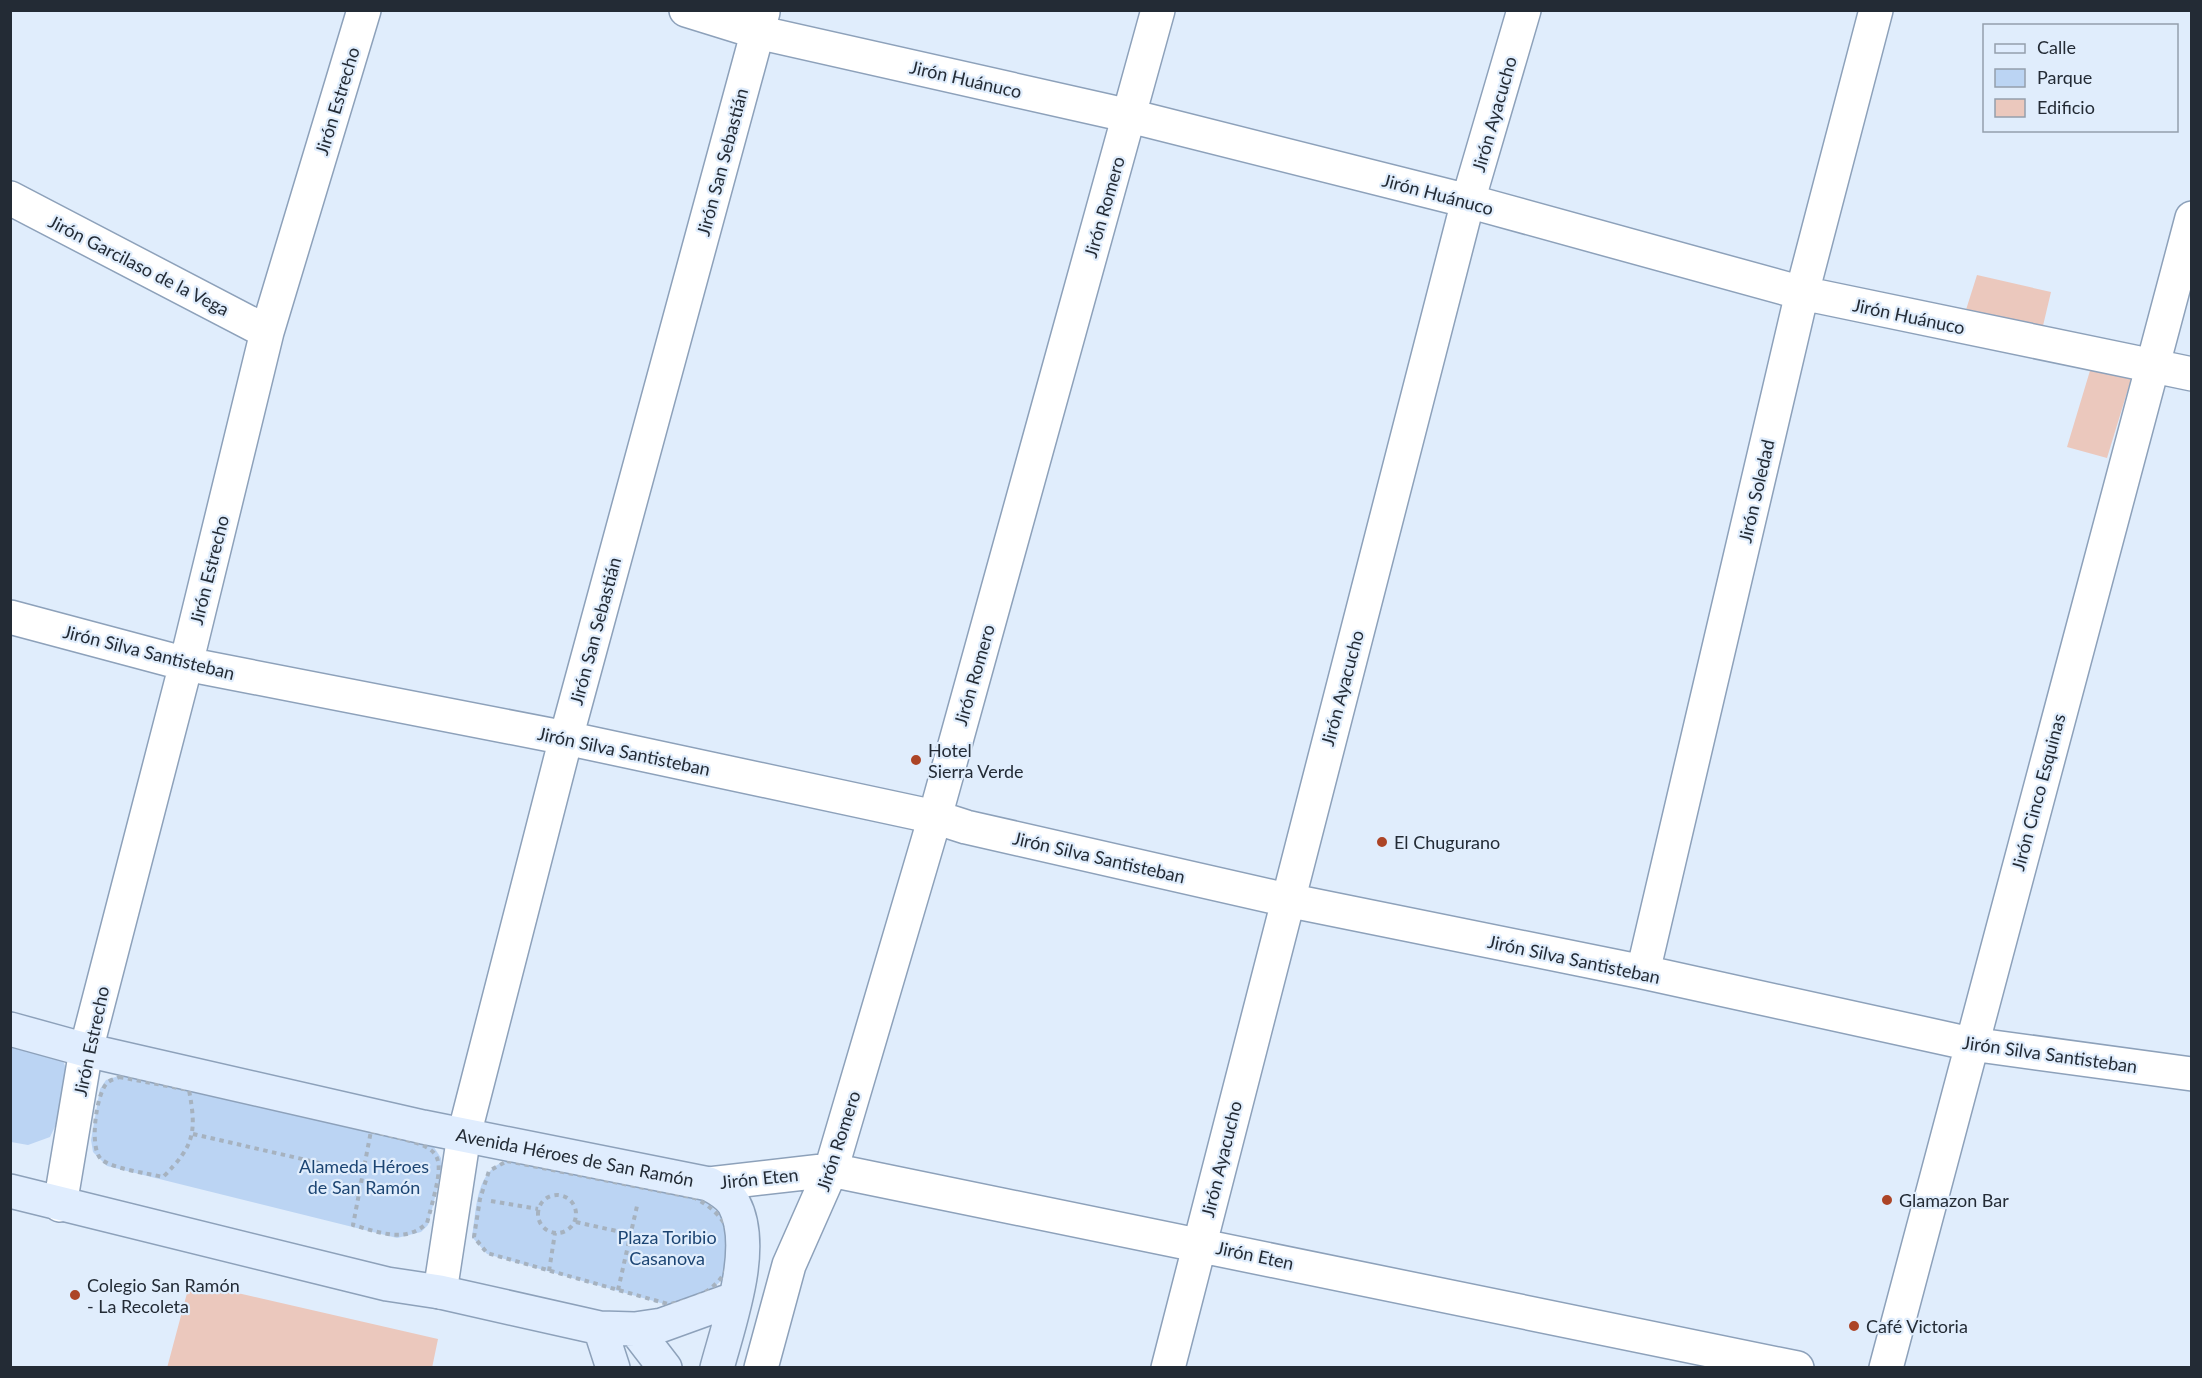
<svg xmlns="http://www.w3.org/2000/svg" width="2202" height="1378" viewBox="0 0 2202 1378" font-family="Lato,sans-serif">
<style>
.green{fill:#bbd4f3}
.building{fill:#ebc8bd}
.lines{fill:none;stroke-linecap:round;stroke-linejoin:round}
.street-casing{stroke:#8da1ba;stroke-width:36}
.secondary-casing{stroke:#8da1ba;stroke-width:36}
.path{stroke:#a6b2bf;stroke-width:4;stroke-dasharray:4.5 4.5;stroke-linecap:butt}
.street{stroke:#fff;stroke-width:33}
.secondary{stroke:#e0edfe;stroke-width:33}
.poi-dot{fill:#ac4426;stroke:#e0edfc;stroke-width:2}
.labels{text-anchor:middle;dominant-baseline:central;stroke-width:4.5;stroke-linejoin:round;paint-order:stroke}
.street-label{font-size:18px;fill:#232b35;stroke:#e0edfc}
.poi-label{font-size:18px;fill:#232b35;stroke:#e0edfc;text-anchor:start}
.park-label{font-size:18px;fill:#1c4573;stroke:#e0edfc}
</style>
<rect width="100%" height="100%" fill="#e0edfc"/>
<path class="green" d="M10 1038 62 1059 71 1079 61 1114 50 1137 28 1145 11 1142Z
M125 1074 430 1141 441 1158 442 1170 428 1225 421 1232 397 1238 107 1166 93 1152 91 1140 100 1089 106 1080Z
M508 1160 694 1196C733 1214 727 1234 728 1272 714 1293 692 1302 668 1305L487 1254 472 1237C477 1207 475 1170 508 1160Z"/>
<path class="building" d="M1977 275 2051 292 2042 330 1965 313Z
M2092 364 2132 376 2107 458 2067 447Z
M190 1282 438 1339 432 1368H167Z"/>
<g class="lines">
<defs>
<path id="street" d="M686 10 757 32 1130 116 1468 201 1802 293 2192 374
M10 198 267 332
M10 617 186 664 566 738 935 817 966 827 1287 900 1643 972 1971 1044 2192 1074
M1643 972 1802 293 1876 10
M709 1184 831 1170 1797 1368
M60 1205 86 1050 186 664 267 332 364 10
M440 1292 464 1135 566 738 763 12
M761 1368 789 1265 831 1170 935 817 1158 10
M1168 1368 1468 201 1524 10
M1886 1368 2192 218"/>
<path id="secondary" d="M10 1029 86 1050 423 1127 709 1184C718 1189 729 1195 734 1204 757 1247 729 1323 717 1368
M10 1191 387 1284 440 1292 600 1328 635 1329 662 1325 734 1299
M600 1328 613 1368
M635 1329 665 1368"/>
</defs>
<use href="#street" class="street-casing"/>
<use href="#secondary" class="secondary-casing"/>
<path class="path" d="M119 1077 189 1090C197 1133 194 1146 163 1177 147 1173 112 1169 101 1159 89 1148 96 1094 107 1083 110 1080 115 1079 119 1077Z
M371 1131C447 1150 448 1145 427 1223 405 1244 379 1232 353 1225Z
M193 1134 363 1173
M507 1161 695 1198C758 1231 734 1298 668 1304L487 1253 474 1237 480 1199 489 1171Z
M538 1214a19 19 0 1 1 38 0a19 19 0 1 1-38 0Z
M491 1201 538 1209
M576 1222 630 1234
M549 1271 555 1233
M618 1290 637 1206"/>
<use href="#street" class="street"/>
<use href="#secondary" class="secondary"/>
</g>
<g class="poi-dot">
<circle cx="916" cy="760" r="6"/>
<circle cx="1382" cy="842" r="6"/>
<circle cx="1887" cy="1200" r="6"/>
<circle cx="75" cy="1295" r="6"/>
<circle cx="1854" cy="1326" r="6"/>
</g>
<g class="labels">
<g class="street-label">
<text transform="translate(966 79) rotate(13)">Jirón Huánuco</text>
<text transform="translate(337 101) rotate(-73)">Jirón Estrecho</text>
<text transform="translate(1494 114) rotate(-74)">Jirón Ayacucho</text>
<text transform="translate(722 162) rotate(-75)">Jirón San Sebastián</text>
<text transform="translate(1438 194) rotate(15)">Jirón Huánuco</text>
<text transform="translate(1104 207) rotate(-74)">Jirón Romero</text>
<text transform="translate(139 265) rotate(27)">Jirón Garcilaso de la Vega</text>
<text transform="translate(1909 316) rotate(12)">Jirón Huánuco</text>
<text transform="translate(1756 491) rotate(-77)">Jirón Soledad</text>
<text transform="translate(209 570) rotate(-76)">Jirón Estrecho</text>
<text transform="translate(595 631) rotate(-75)">Jirón San Sebastián</text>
<text transform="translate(149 652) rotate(14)">Jirón Silva Santisteban</text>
<text transform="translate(974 675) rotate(-74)">Jirón Romero</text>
<text transform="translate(1342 688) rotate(-75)">Jirón Ayacucho</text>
<text transform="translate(624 751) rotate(12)">Jirón Silva Santisteban</text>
<text transform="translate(2038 792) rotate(-75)">Jirón Cinco Esquinas</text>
<text transform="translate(1099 857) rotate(13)">Jirón Silva Santisteban</text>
<text transform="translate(1574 959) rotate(12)">Jirón Silva Santisteban</text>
<text transform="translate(91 1041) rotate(-78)">Jirón Estrecho</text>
<text transform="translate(2050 1054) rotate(8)">Jirón Silva Santisteban</text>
<text transform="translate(838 1141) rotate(-72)">Jirón Romero</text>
<text transform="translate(575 1157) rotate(11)">Avenida Héroes de San Ramón</text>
<text transform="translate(1221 1159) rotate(-76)">Jirón Ayacucho</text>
<text transform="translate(759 1178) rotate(-6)">Jirón Eten</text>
<text transform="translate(1255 1255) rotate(12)">Jirón Eten</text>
</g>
<g class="poi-label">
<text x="928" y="750">Hotel<tspan x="928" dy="21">Sierra Verde</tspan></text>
<text x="1394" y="842">El Chugurano</text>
<text x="1899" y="1200">Glamazon Bar</text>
<text x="87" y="1285">Colegio San Ramón<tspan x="87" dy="21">- La Recoleta</tspan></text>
<text x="1866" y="1326">Café Victoria</text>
</g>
<g class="park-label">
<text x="364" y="1166">Alameda Héroes<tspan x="364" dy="21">de San Ramón</tspan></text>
<text x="667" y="1237">Plaza Toribio<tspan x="667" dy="21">Casanova</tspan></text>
</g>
</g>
<rect width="2202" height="1378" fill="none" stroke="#232b35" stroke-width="24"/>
<rect x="1983" y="24" width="195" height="108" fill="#e0edfc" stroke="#949fac" stroke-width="1.5"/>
<rect x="1995" y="44" width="30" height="9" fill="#e0edfe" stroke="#949fac" stroke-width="1.5"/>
<text x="2037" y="54" font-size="18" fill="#232b35">Calle</text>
<rect x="1995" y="69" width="30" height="18" fill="#bbd4f3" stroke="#949fac" stroke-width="1.5"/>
<text x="2037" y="84" font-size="18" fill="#232b35">Parque</text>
<rect x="1995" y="99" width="30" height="18" fill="#ebc8bd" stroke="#949fac" stroke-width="1.5"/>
<text x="2037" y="114" font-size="18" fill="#232b35">Edificio</text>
</svg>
